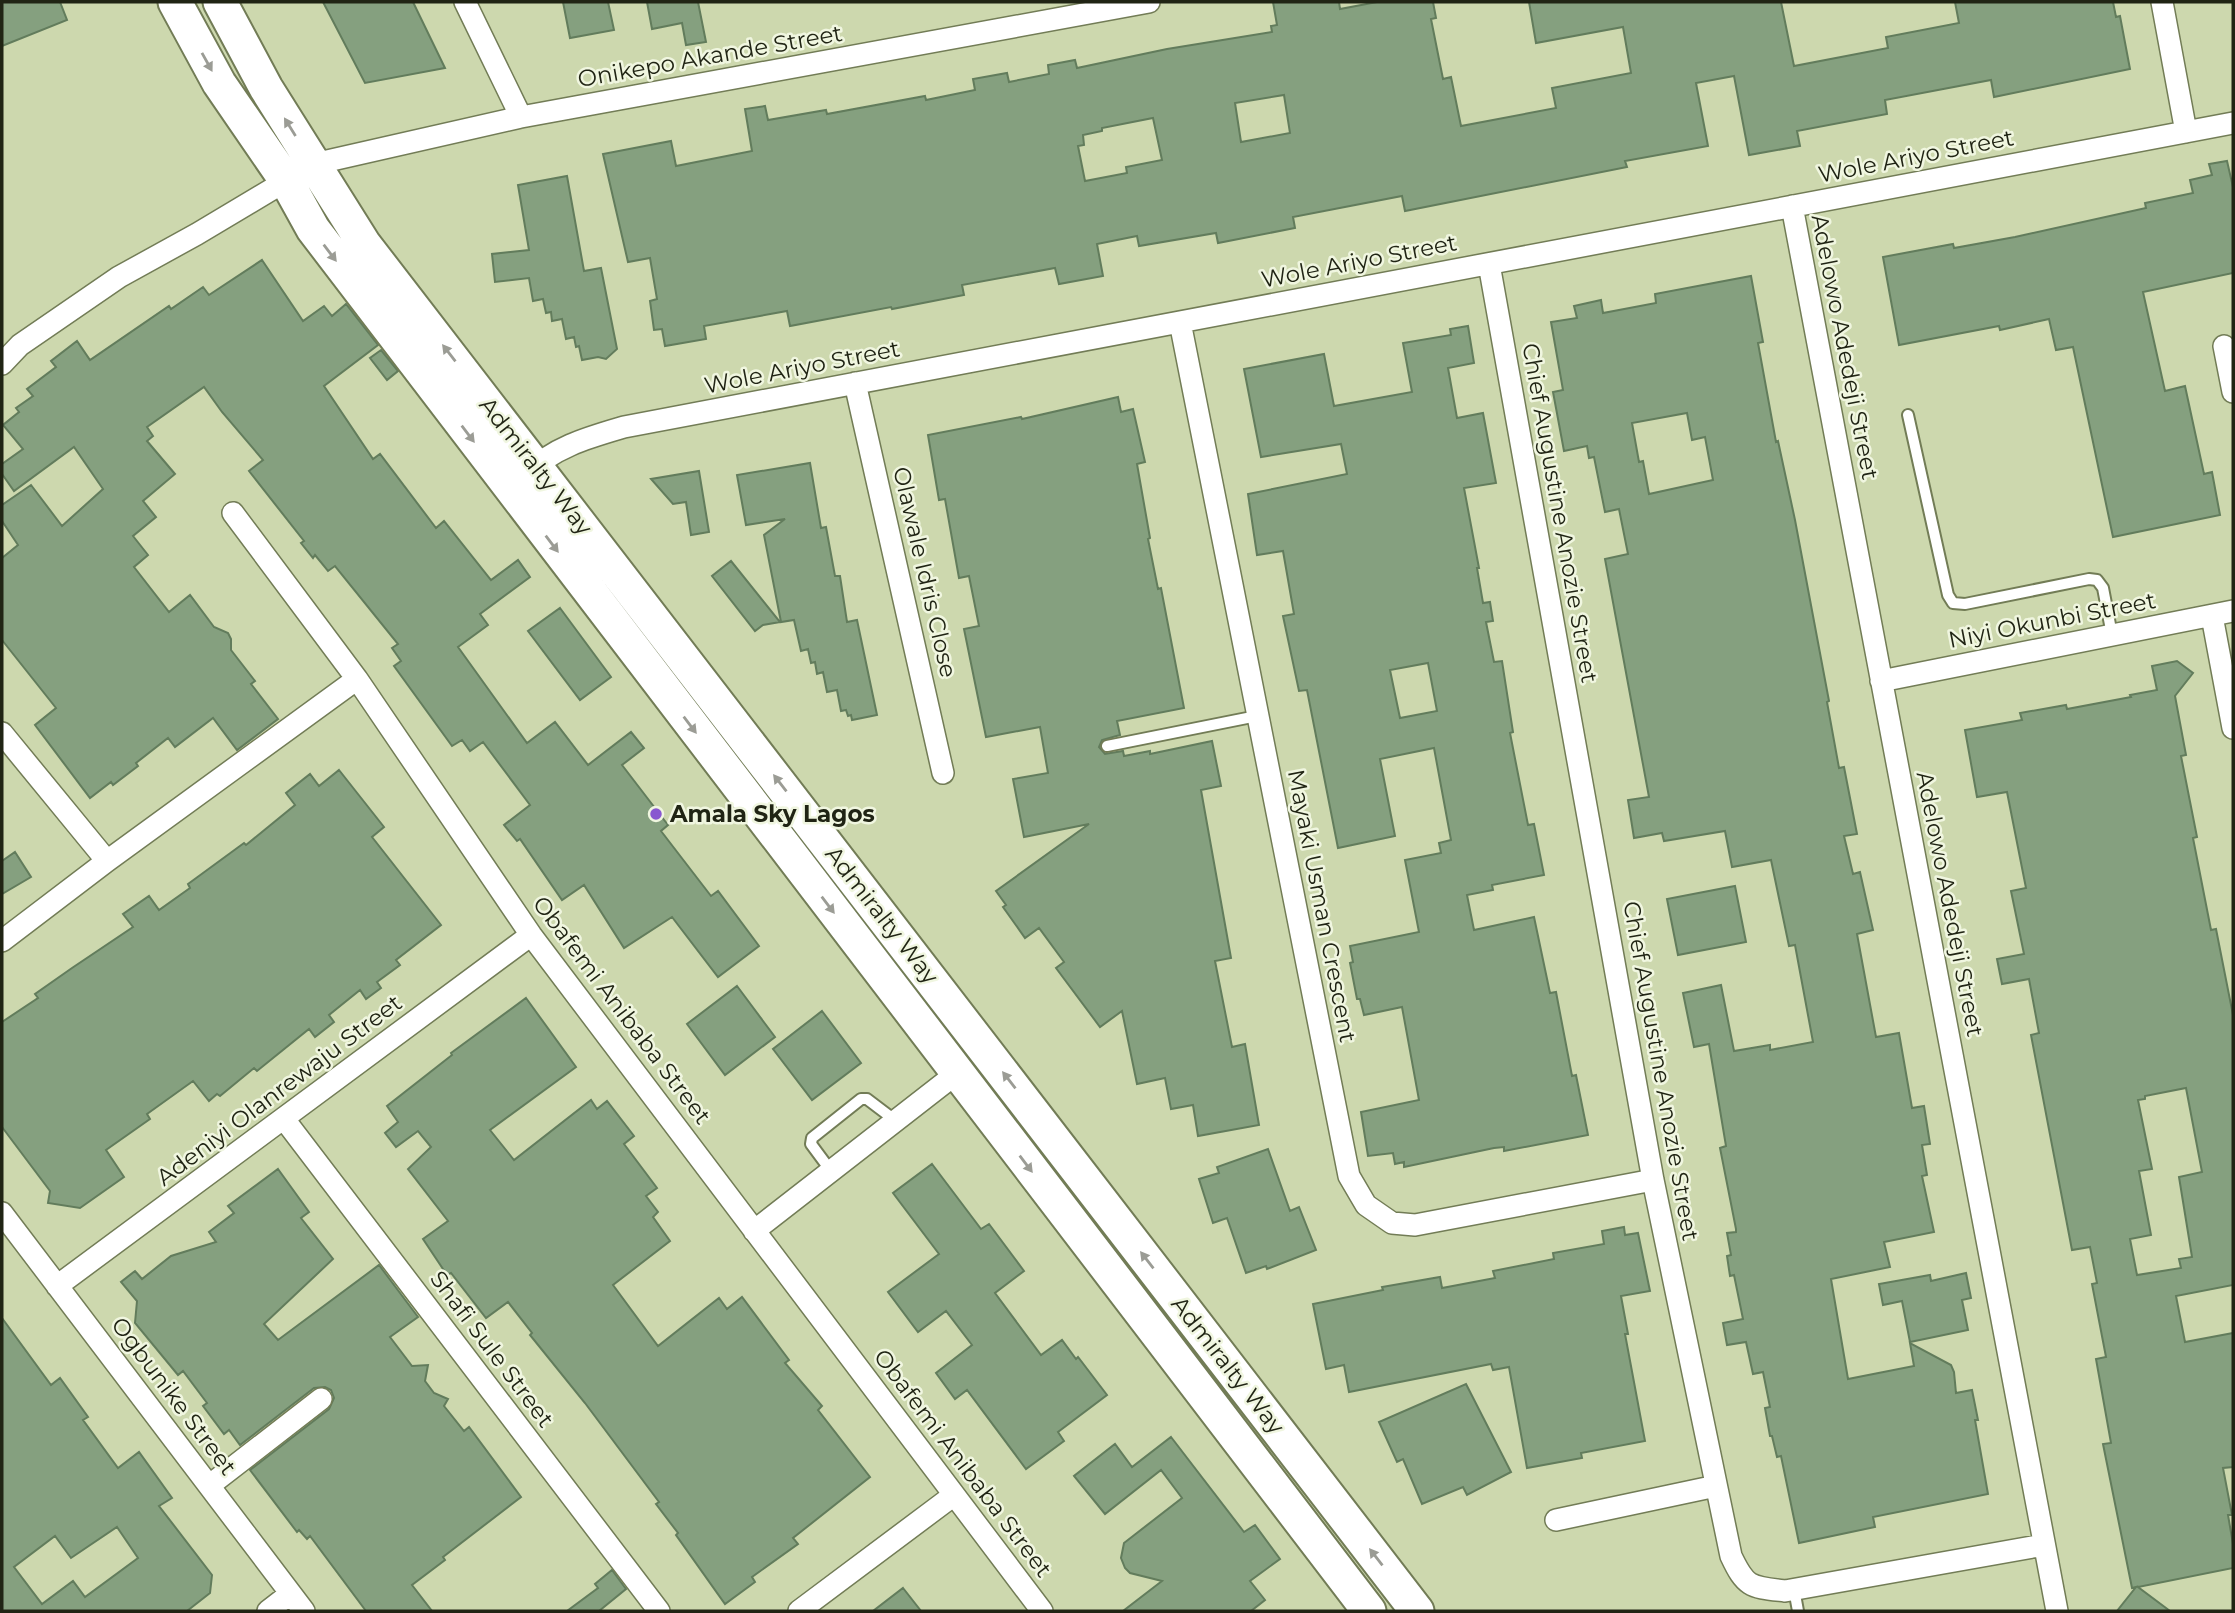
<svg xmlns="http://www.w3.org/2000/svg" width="2235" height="1613" viewBox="0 0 2235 1613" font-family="Montserrat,sans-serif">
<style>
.building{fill:#85a07f;stroke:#627c5c;stroke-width:2;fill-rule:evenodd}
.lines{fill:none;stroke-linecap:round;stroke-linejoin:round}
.service-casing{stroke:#727c56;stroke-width:14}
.minor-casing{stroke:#727c56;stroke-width:24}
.primary-casing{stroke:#727c56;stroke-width:37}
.service{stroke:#fff;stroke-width:10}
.minor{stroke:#fff;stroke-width:21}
.primary{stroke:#fff;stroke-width:33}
.oneway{fill:#9b9c95}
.poi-dot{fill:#8958d0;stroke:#f0f6e0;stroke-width:2.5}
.labels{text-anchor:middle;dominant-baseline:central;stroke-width:5;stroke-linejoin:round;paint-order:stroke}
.street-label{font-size:23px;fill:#202414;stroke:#f0f6e0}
.poi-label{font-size:23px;font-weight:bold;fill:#202414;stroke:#f0f6e0;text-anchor:start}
</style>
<rect width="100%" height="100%" fill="#cdd8ae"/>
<path class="building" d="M2 2H60L67 20 2 46Z
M323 2H413L445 68 365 83Z
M563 2H608L614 30 570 38Z
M647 2H698L706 42 686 45 682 23 652 29Z
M1273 2H1339L1340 9 1377 2H1433L1436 18 1431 19 1443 79 1451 77 1461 126 1556 108 1552 88 1631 73 1623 27 1536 43 1529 2H1781L1794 66 1888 48 1886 37 1959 23 1955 2H2113L2116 17 2120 16 2130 69 1994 97 1991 80 1885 100 1887 114 1797 131 1800 146 1749 155 1734 76 1696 83 1708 146 1625 161 1627 167 1405 211 1402 196 1293 217 1295 228 1218 243 1216 233 1139 246 1137 236 1097 244 1103 276 1059 284 1055 268 962 285 964 295 892 309 891 307 790 326 787 311 704 326 706 339 665 346 662 329 654 330 650 301 657 299 650 258 628 262 603 154 671 141 676 166 752 151 745 109 765 106 768 120 826 110 827 114 925 96 926 100 975 90 973 79 1007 73 1009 82 1049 74 1048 65 1075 60 1077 68 1167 49 1272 32 1271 26 1277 25ZM1284 95 1290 133 1241 142 1235 103ZM1153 118 1162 160 1126 167 1127 173 1085 181 1078 146 1084 145 1083 135 1102 131V128Z
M2227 161 2233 187V273L2143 292 2165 391 2185 386 2204 474 2212 472 2220 515 2113 537 2073 347 2056 350 2049 319 2000 330 1999 326 1899 345 1883 257 1953 244 1954 248 2015 237 2146 208 2145 203 2193 193 2190 180 2212 175 2209 164Z
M567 176 584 271 601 268 617 349 606 359 598 357 582 360 579 346 576 347 574 337 566 339 562 319 552 321 551 312 546 313 543 299 533 301 529 278 495 282 492 254 529 250 518 185Z
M262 260 303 321 324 306 332 316 346 304 378 345 324 386 373 459 380 454 436 528 444 521 491 580 518 560 530 577 480 614 488 625 458 647 527 743 555 722 588 765 631 732 644 748 622 765 668 825 661 831 711 896 718 891 759 946 718 977 672 917 624 948 584 885 562 900 520 839 517 841 504 825 530 805 483 742 470 751 462 740 452 746 394 666 401 661 392 648 398 644 335 566 328 571 315 555 313 558 301 543 304 541 249 471 263 460 222 412 204 387 147 427 153 436 147 441 175 474 143 501 156 517 133 536 148 555 134 567 169 612 190 595 214 627 228 633 231 639V650L255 681 251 684 278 719 237 750 213 718 175 747 168 738 136 763 138 766 113 785 111 782 90 798 35 725 56 708 2 640V558L18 545 2 521V505L31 485 62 526 103 489 74 447 14 491 2 474V464L23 449 3 425 19 412 16 408 33 396 27 389 56 367 51 361 77 341 90 360 169 306 171 309 203 287 209 295Z
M1751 276 1763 342 1758 343 1776 442 1778 441 1795 520 1829 701 1827 702 1839 768 1844 767 1857 834 1844 836 1853 874 1860 872 1873 930 1857 934 1876 1037 1899 1033 1912 1108 1924 1106 1930 1144 1922 1145 1927 1175 1922 1176 1934 1232 1884 1242 1890 1267 1831 1279 1848 1379 1914 1366 1910 1343 1951 1365 1954 1372 1956 1393 1972 1390 1978 1420H1975L1988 1494 1873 1517 1875 1527 1799 1543 1781 1456 1777 1457 1772 1436H1770L1765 1408 1770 1407 1763 1372 1753 1374 1746 1342 1727 1345 1723 1323 1743 1319 1734 1275 1730 1276 1727 1256 1731 1255 1727 1233 1736 1232V1229L1720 1148 1726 1146 1709 1044 1694 1047 1683 993 1721 985 1734 1051 1770 1045V1050L1813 1042 1795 945 1789 946 1771 860 1732 867 1725 831 1664 841 1662 833 1634 838 1628 800 1649 797 1605 559 1628 554 1619 509 1605 512 1594 457 1589 458 1587 446 1564 451 1553 392 1563 390 1551 322 1577 318 1574 306 1601 300 1603 313 1656 303 1655 294ZM1687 413 1692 440 1705 437 1713 480 1649 494 1643 461 1639 462 1632 423Z
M1468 326 1474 363 1448 368 1457 418 1483 413 1496 483 1464 488 1479 568H1477L1483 603 1490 602 1493 621 1486 622 1494 662 1502 661 1513 732 1510 733 1528 825 1534 824 1544 875 1492 885 1493 890 1467 895 1474 930 1534 917 1550 993 1556 992 1572 1076 1576 1075 1588 1135 1504 1151V1147L1494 1148 1404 1167V1162L1395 1164 1393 1153 1368 1156 1361 1112 1419 1100 1402 1007 1364 1015 1360 999H1357L1350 963 1353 962 1350 946 1419 932 1405 860 1441 853 1439 843 1451 840 1434 748 1380 759 1395 836 1338 848 1307 690 1299 691 1283 616 1294 614 1283 551 1257 555 1248 494 1347 474 1341 444 1261 457 1244 369 1324 354 1334 406 1412 392 1403 343 1451 335 1450 329ZM1428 663 1437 711 1400 718 1390 670Z
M381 350 398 371 387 380 370 358Z
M1118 397 1121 412 1133 409 1145 462 1137 464 1150 538 1148 539 1158 589 1161 588 1184 708 1117 721 1120 735 1102 740 1099 747 1105 754 1123 751 1124 756 1150 751V754L1212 741 1221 786 1201 790 1231 958 1215 961 1232 1047 1245 1044 1259 1125 1198 1136 1193 1105 1171 1109 1165 1078 1137 1084 1122 1011 1100 1027 1056 968 1064 962 1039 928 1025 938 1003 907 1006 905 996 891 1089 824 1024 837 1013 779 1048 773 1040 727 986 737 964 629 979 626 969 576 959 578 945 499 939 500 928 435 1021 417 1022 419Z
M810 463 821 528 826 527 835 576H840L847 622 857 620 877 715 852 720 851 715 848 716 846 710 841 711 837 690 827 692 823 672 817 674 815 662 811 663 808 649 801 651 794 620 781 622 764 535 785 519 746 525 737 475Z
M699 471 709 532 691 535 686 502 673 504 651 479Z
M731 561 780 622 763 625 755 631 712 576Z
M560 608 611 677 580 700 528 631Z
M2177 661 2193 673 2175 696 2186 755 2181 756 2197 837 2193 838 2211 930 2216 929 2233 1015V1285L2176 1296 2185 1342 2233 1333V1467L2223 1468 2232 1515H2228L2233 1544V1568L2138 1587 2170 1611H2117L2136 1587 2132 1588 2103 1444 2111 1443 2096 1359 2106 1357 2092 1284 2097 1283 2090 1247 2072 1250 2031 1035 2039 1033 2029 979 2002 984 1997 959 2024 954 2011 891 2026 888 2007 792 1977 797 1965 730 2022 720 2020 713 2066 705 2067 709 2131 697 2130 695 2157 690 2152 666ZM2186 1088 2202 1172 2179 1177 2192 1257 2179 1259 2181 1268 2137 1275 2130 1239 2151 1235 2139 1171 2152 1169 2138 1100 2145 1099V1096Z
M339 770 384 827 372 837 441 925 396 960 400 965 377 982 381 988 366 999 360 990 329 1015 334 1022 315 1037 309 1029 257 1071 254 1068 220 1096 217 1094 209 1101 193 1081 147 1114 150 1119 106 1150 124 1177 80 1208 48 1203 50 1191 2 1127V1022L38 998 35 994 72 968 133 927 123 914 149 896 159 910 190 888 188 884 244 843 246 845 295 805 286 793 310 774 319 786Z
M15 852 31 877 2 894V861Z
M1735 886 1746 942 1678 955 1667 899Z
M737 986 775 1037 725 1075 687 1024Z
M526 998 576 1067 490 1130 514 1160 591 1100 597 1109 607 1101 634 1136 624 1144 657 1188 646 1196 658 1212 653 1217 670 1241 613 1285 658 1346 719 1298 727 1309 742 1297 789 1360 785 1363 822 1406 818 1410 870 1477 793 1538 798 1544 752 1577 755 1582 725 1604 676 1535 678 1533 656 1504 659 1502 585 1403 530 1335 532 1333 508 1302 486 1318 451 1273 447 1275 423 1239 448 1221 408 1169 431 1147 418 1131 396 1147 385 1133 398 1122 387 1106 452 1055 451 1053Z
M822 1011 861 1063 812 1100 773 1049Z
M1268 1149 1290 1211 1299 1207 1316 1250 1267 1269 1266 1266 1246 1273 1227 1218 1213 1223 1199 1179 1219 1173 1217 1167Z
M932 1164 981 1229 989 1224 1024 1271 995 1293 1041 1355 1062 1340 1076 1359 1078 1357 1107 1395 1058 1432 1064 1441 1026 1469 967 1390 955 1399 936 1373 972 1345 946 1311 918 1332 888 1292 939 1254 893 1193Z
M278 1169 309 1212 301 1218 333 1259 264 1324 278 1340 379 1265 418 1317 390 1337 412 1366 428 1365 425 1381 434 1393 448 1399 444 1406 464 1431 469 1427 521 1497 443 1557 445 1560 412 1585 432 1611H366L310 1536 307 1539 299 1530 297 1532 250 1470 329 1409 334 1398 331 1390 325 1387 314 1388 240 1445 229 1430 224 1434 203 1406 207 1403 183 1371 178 1375 135 1323 137 1301 121 1282 135 1271 142 1279 171 1256 216 1242 209 1232 234 1213 228 1206Z
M1624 1227 1625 1235 1638 1233 1650 1291 1621 1296 1628 1334H1625L1645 1441 1581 1453 1582 1458 1527 1468 1509 1367 1493 1370 1491 1364 1349 1392 1344 1365 1326 1369 1313 1304 1383 1290 1382 1287 1440 1277 1442 1288 1495 1278 1493 1271 1554 1259 1553 1253 1604 1244 1602 1231Z
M1966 1273 1971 1298 1962 1300 1968 1330 1910 1342 1902 1301 1883 1305 1879 1284 1930 1275 1931 1281Z
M2 1318 51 1385 60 1378 88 1417 83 1420 118 1468 139 1452 172 1498 159 1506 212 1575 210 1593 187 1611H2ZM117 1527 138 1558 85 1597 73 1581 42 1604 14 1567 55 1536 71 1558Z
M1466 1384 1511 1472 1467 1495 1463 1487 1422 1504 1403 1459 1397 1462 1379 1422Z
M1171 1437 1244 1532 1255 1525 1280 1559 1250 1581 1265 1600 1251 1611H1123L1162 1581 1130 1573 1125 1568 1121 1558 1124 1543 1182 1498 1161 1470 1105 1514 1074 1476 1115 1444 1132 1467Z
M612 1570 626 1589 599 1611H567L598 1588 595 1584Z
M903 1588 921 1611H873Z"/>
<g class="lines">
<defs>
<path id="service" d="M1908 415 1948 595 1953 603 1965 604 2089 579 2097 580 2103 588 2112 635
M1107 746 1257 716
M831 1171 811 1144 812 1138 861 1099H867L896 1121
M1794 1589 1798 1611"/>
<path id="minor" d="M465 2 521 117
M2162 2 2186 132
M1792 206 2057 1611
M1489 264 1653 1180 1731 1556C1746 1588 1751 1587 1785 1591L2044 1545
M1180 322 1349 1176 1366 1205 1392 1223 1415 1225 1653 1180
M2224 346 2233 392
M2 364 20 345 119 277 197 234 314 164 521 117 1149 2
M855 383 943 773
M527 474C553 447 590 437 624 427L2233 123
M233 513 357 679
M2212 616 2233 728
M1881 681 2233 611
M2 733 107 861
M2 941 107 861 357 679 531 935 1042 1611
M284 1119 659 1611
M2 1213 304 1611
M754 1231 957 1073
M57 1286 531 935
M210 1485 321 1399
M1556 1520 1716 1486
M268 1611 290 1594
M799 1611 954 1495"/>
<path id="primary" d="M175 2 219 83 287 182 313 229 1369 1611
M220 2 266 88 364 244 1417 1611"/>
</defs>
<use href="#service" class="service-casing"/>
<use href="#minor" class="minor-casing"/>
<use href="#primary" class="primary-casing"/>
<use href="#service" class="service"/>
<use href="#minor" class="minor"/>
<use href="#primary" class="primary"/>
</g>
<defs><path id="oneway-solid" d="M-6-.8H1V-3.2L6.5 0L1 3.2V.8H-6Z" transform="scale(1.75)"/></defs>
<g class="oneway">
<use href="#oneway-solid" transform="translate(207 62) rotate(61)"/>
<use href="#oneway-solid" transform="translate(290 127) rotate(-122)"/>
<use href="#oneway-solid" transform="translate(330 253) rotate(53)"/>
<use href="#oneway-solid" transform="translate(449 353) rotate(-128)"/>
<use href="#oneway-solid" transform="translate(468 434) rotate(53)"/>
<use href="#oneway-solid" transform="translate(552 544) rotate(53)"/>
<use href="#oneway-solid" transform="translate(690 725) rotate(53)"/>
<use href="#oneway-solid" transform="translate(780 783) rotate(-128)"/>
<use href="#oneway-solid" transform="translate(828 905) rotate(53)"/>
<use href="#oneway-solid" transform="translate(1009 1080) rotate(-128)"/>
<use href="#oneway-solid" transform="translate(1026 1164) rotate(53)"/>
<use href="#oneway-solid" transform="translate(1147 1260) rotate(-128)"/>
<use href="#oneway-solid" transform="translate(1376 1557) rotate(-128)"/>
</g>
<circle class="poi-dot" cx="656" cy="814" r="7"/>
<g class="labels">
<g class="street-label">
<text transform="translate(710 56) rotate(-10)">Onikepo Akande Street</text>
<text transform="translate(1916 156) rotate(-11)">Wole Ariyo Street</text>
<text transform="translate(1359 261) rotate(-11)">Wole Ariyo Street</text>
<text transform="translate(1845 347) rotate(79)">Adelowo Adedeji Street</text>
<text transform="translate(802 367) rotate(-11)">Wole Ariyo Street</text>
<text transform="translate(536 466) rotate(52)">Admiralty Way</text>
<text transform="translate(1560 513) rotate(80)">Chief Augustine Anozie Street</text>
<text transform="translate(925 572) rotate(77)">Olawale Idris Close</text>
<text transform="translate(2052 620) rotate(-11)">Niyi Okunbi Street</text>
<text transform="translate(1950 904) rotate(79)">Adelowo Adedeji Street</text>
<text transform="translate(1322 906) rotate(79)">Mayaki Usman Crescent</text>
<text transform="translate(882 915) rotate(52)">Admiralty Way</text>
<text transform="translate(622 1010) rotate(53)">Obafemi Anibaba Street</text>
<text transform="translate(1661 1071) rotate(80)">Chief Augustine Anozie Street</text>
<text transform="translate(279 1090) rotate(-37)">Adeniyi Olanrewaju Street</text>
<text transform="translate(492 1349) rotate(53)">Shafi Sule Street</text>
<text transform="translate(1228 1365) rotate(52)">Admiralty Way</text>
<text transform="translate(174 1396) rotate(53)">Ogbunike Street</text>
<text transform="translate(963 1463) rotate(53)">Obafemi Anibaba Street</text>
</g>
<g class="poi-label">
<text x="670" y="814">Amala Sky Lagos</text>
</g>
</g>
<rect width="2235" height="1613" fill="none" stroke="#202414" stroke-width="7"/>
</svg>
